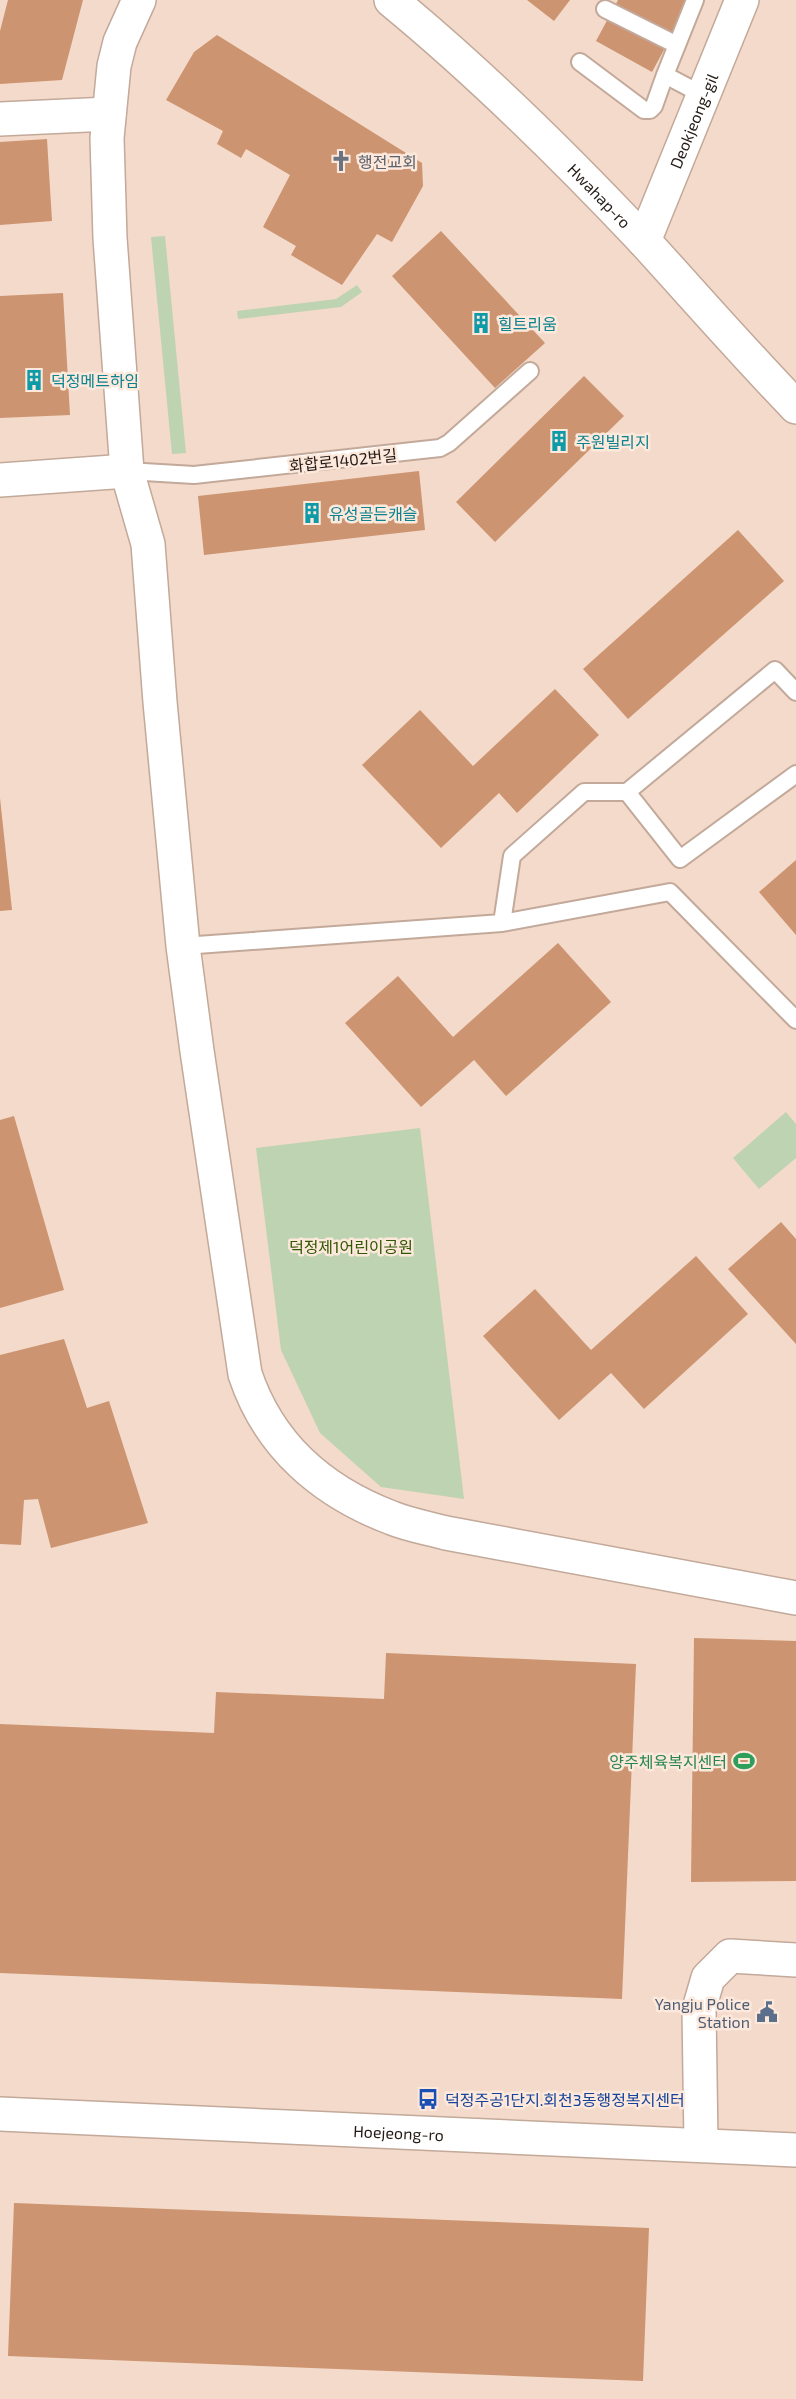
<svg xmlns="http://www.w3.org/2000/svg" width="796" height="2399" viewBox="0 0 796 2399" font-family="'Exo 2','Noto Sans KR',sans-serif">
<style>
.green{fill:#bed3b1}
.building{fill:#cc9470}
.lines{fill:none;stroke-linecap:round;stroke-linejoin:round}
.lane-casing{stroke:#c2a99a;stroke-width:20}
.street-casing{stroke:#c2a99a;stroke-width:36}
.secondary-casing{stroke:#c2a99a;stroke-width:36}
.lane{stroke:#fff;stroke-width:16}
.street{stroke:#fff;stroke-width:33}
.secondary{stroke:#fff;stroke-width:33}
.labels{text-anchor:middle;dominant-baseline:central;stroke-width:5;stroke-linejoin:round;paint-order:stroke}
.street-label{font-size:16px;fill:#251c17;stroke:#fde8dc}
.worship-label{font-size:16px;fill:#5b616d;stroke:#fde8dc;text-anchor:start}
.culture-label{font-size:16px;fill:#0d838f;stroke:#fde8dc;text-anchor:start}
.park-label{font-size:16px;fill:#305703;stroke:#fde8dc}
.leisure-label{font-size:16px;fill:#27864d;stroke:#fde8dc;text-anchor:end}
.service-label{font-size:16px;fill:#4e5e75;stroke:#fde8dc;text-anchor:end}
.transit-label{font-size:16px;fill:#164399;stroke:#fde8dc;text-anchor:start}
</style>
<rect width="100%" height="100%" fill="#f4daca"/>
<path class="green" d="M165 236 186 453 172 454 151 237Z
M357 285 362 292 341 307 238 319 237 311 336 299Z
M786 1112 796 1124V1158L759 1189 733 1158Z
M420 1128 464 1499 381 1487 320 1433 281 1350 256 1148Z"/>
<path class="building" d="M8 0H83L62 80 0 84V31Z
M527 0H570L554 21Z
M618 0H691L652 72 596 41Z
M217 35 422 163 423 186 392 242 377 234 342 285 291 255 296 246 263 227 290 175 246 149 241 158 217 144 223 131 166 100 194 52Z
M47 139 52 221 0 225V142Z
M441 231 545 343 495 388 392 276Z
M63 293 70 415 0 418V296Z
M584 376 624 416 495 542 456 502Z
M419 471 425 530 204 555 198 496Z
M738 530 784 581 628 719 583 669Z
M555 689 599 735 517 813 499 793 441 848 362 765 420 710 473 766Z
M0 798 12 910 0 911Z
M796 860V935L759 892Z
M558 943 611 1002 506 1096 474 1060 421 1107 345 1023 398 976 453 1037Z
M14 1116 64 1290 0 1308V1120Z
M781 1222 796 1239V1344L728 1269Z
M696 1256 748 1314 644 1409 611 1373 559 1420 483 1336 535 1289 591 1350Z
M64 1339 87 1408 109 1401 148 1523 51 1548 38 1499 24 1500 21 1545 0 1544V1355Z
M694 1638 796 1641V1881L691 1882Z
M386 1653 636 1664 622 1999 0 1973V1724L214 1733 216 1692 384 1699Z
M14 2203 649 2228 643 2381 8 2356Z"/>
<g class="lines">
<defs>
<path id="lane" d="M695 0 665 75 703 95
M605 9 677 45
M580 62 644 110H650L654 106 665 75
M127 471 194 475 440 448 449 443 530 371
M627 792 680 859 796 774
M502 923 512 856 584 792H627L775 670 796 692
M183 946 502 923 670 892 796 1020"/>
<g id="street">
<path d="M139 0 120 42 114 66 107 138 110 238 127 471 148 544 160 702 183 946 197 1051 245 1374C269 1446 323 1492 392 1518 409 1525 428 1528 446 1533L796 1598"/>
<path d="M0 119 109 114"/>
<path id="s1" d="M644 241 742 0"/>
<path d="M0 480 127 471"/>
<path id="s2" d="M0 2114 796 2150"/>
<path d="M701 2144 699 2009 708 1978 730 1956 796 1960"/>
</g>
<g id="secondary">
<path id="s3" d="M391 0C481 74 565 157 645 242 695 297 744 353 796 407"/>
</g>
</defs>
<use href="#lane" class="lane-casing"/>
<use href="#street" class="street-casing"/>
<use href="#secondary" class="secondary-casing"/>
<use href="#lane" class="lane"/>
<use href="#street" class="street"/>
<use href="#secondary" class="secondary"/>
</g>
<defs>
<symbol id="church-bare" viewBox="-9 -9 18 18"><path d="M-1.2-6h2.4v3.5h3.3v2.4h-3.3V6h-2.4V-.1h-3.3v-2.4h3.3Z" fill="#6b7280" stroke="#fde8dc" stroke-width="2.5" paint-order="stroke"/></symbol>
<symbol id="building-bare" viewBox="-9 -9 18 18"><path d="M-4-6H4V6H1V3H-1V6H-4ZM-2.5-4.3h1.7v1.8h-1.7ZM.8-4.3h1.7v1.8H.8ZM-2.5-1h1.7V.8h-1.7ZM.8-1h1.7V.8H.8Z" fill="#0f9aa8" stroke="#fde8dc" stroke-width="2.5" paint-order="stroke"/></symbol>
<symbol id="stadium-bare" viewBox="-9 -9 18 18"><path d="M0-5a6.5 5 0 1 0 0 10a6.5 5 0 1 0 0-10ZM-3.5-1.8h7v3.6h-7Z" fill="#2e9e5b" stroke="#fde8dc" stroke-width="2.5" paint-order="stroke"/></symbol>
<symbol id="civic-bare" viewBox="-9 -9 18 18"><path d="M-.6-6.5H3V-4.5H.6V-3L4-1V1h2V6H-6V1h2V-1L-.6-3ZM-1.2 2.5V6h2.4V2.5Z" fill="#5c6f8a" stroke="#fde8dc" stroke-width="2.5" paint-order="stroke"/></symbol>
<symbol id="bus-bare" viewBox="-9 -9 18 18"><path d="M-5-6H5V4H4V6H2V4H-2V6H-4V4H-5ZM-3.5-4V0h7V-4ZM-3.5 1.2v1.5H-2V1.2ZM2 1.2v1.5H3.5V1.2Z" fill="#1a4fb4" stroke="#fde8dc" stroke-width="2.5" paint-order="stroke"/></symbol>
</defs>
<g fill-rule="evenodd">
<use href="#church-bare" x="326" y="146" width="30" height="30"/>
<use href="#building-bare" x="466" y="308" width="30" height="30"/>
<use href="#building-bare" x="19" y="365" width="30" height="30"/>
<use href="#building-bare" x="544" y="426" width="30" height="30"/>
<use href="#building-bare" x="297" y="498" width="30" height="30"/>
<use href="#stadium-bare" x="729" y="1746" width="30" height="30"/>
<use href="#civic-bare" x="752" y="1997" width="30" height="30"/>
<use href="#bus-bare" x="413" y="2084" width="30" height="30"/>
</g>
<g class="labels">
<g class="street-label">
<text stroke="none"><textPath href="#s1" startOffset="130">Deokjeong-gil</textPath></text>
<text stroke="none"><textPath href="#s3" startOffset="286">Hwahap-ro</textPath></text>
<text transform="translate(343 460) rotate(-6)">화합로1402번길</text>
<text stroke="none"><textPath href="#s2" startOffset="399">Hoejeong-ro</textPath></text>
</g>
<g class="worship-label">
<text x="358" y="161">행전교회</text>
</g>
<g class="culture-label">
<text x="498" y="323">힐트리움</text>
<text x="51" y="380">덕정메트하임</text>
<text x="576" y="441">주원빌리지</text>
<text x="329" y="513">유성골든캐슬</text>
</g>
<g class="park-label">
<text x="351" y="1246">덕정제1어린이공원</text>
</g>
<g class="leisure-label">
<text x="727" y="1761">양주체육복지센터</text>
</g>
<g class="service-label">
<text x="750" y="2003">Yangju Police<tspan x="750" dy="18">Station</tspan></text>
</g>
<g class="transit-label">
<text x="445" y="2099">덕정주공1단지.회천3동행정복지센터</text>
</g>
</g>
</svg>
